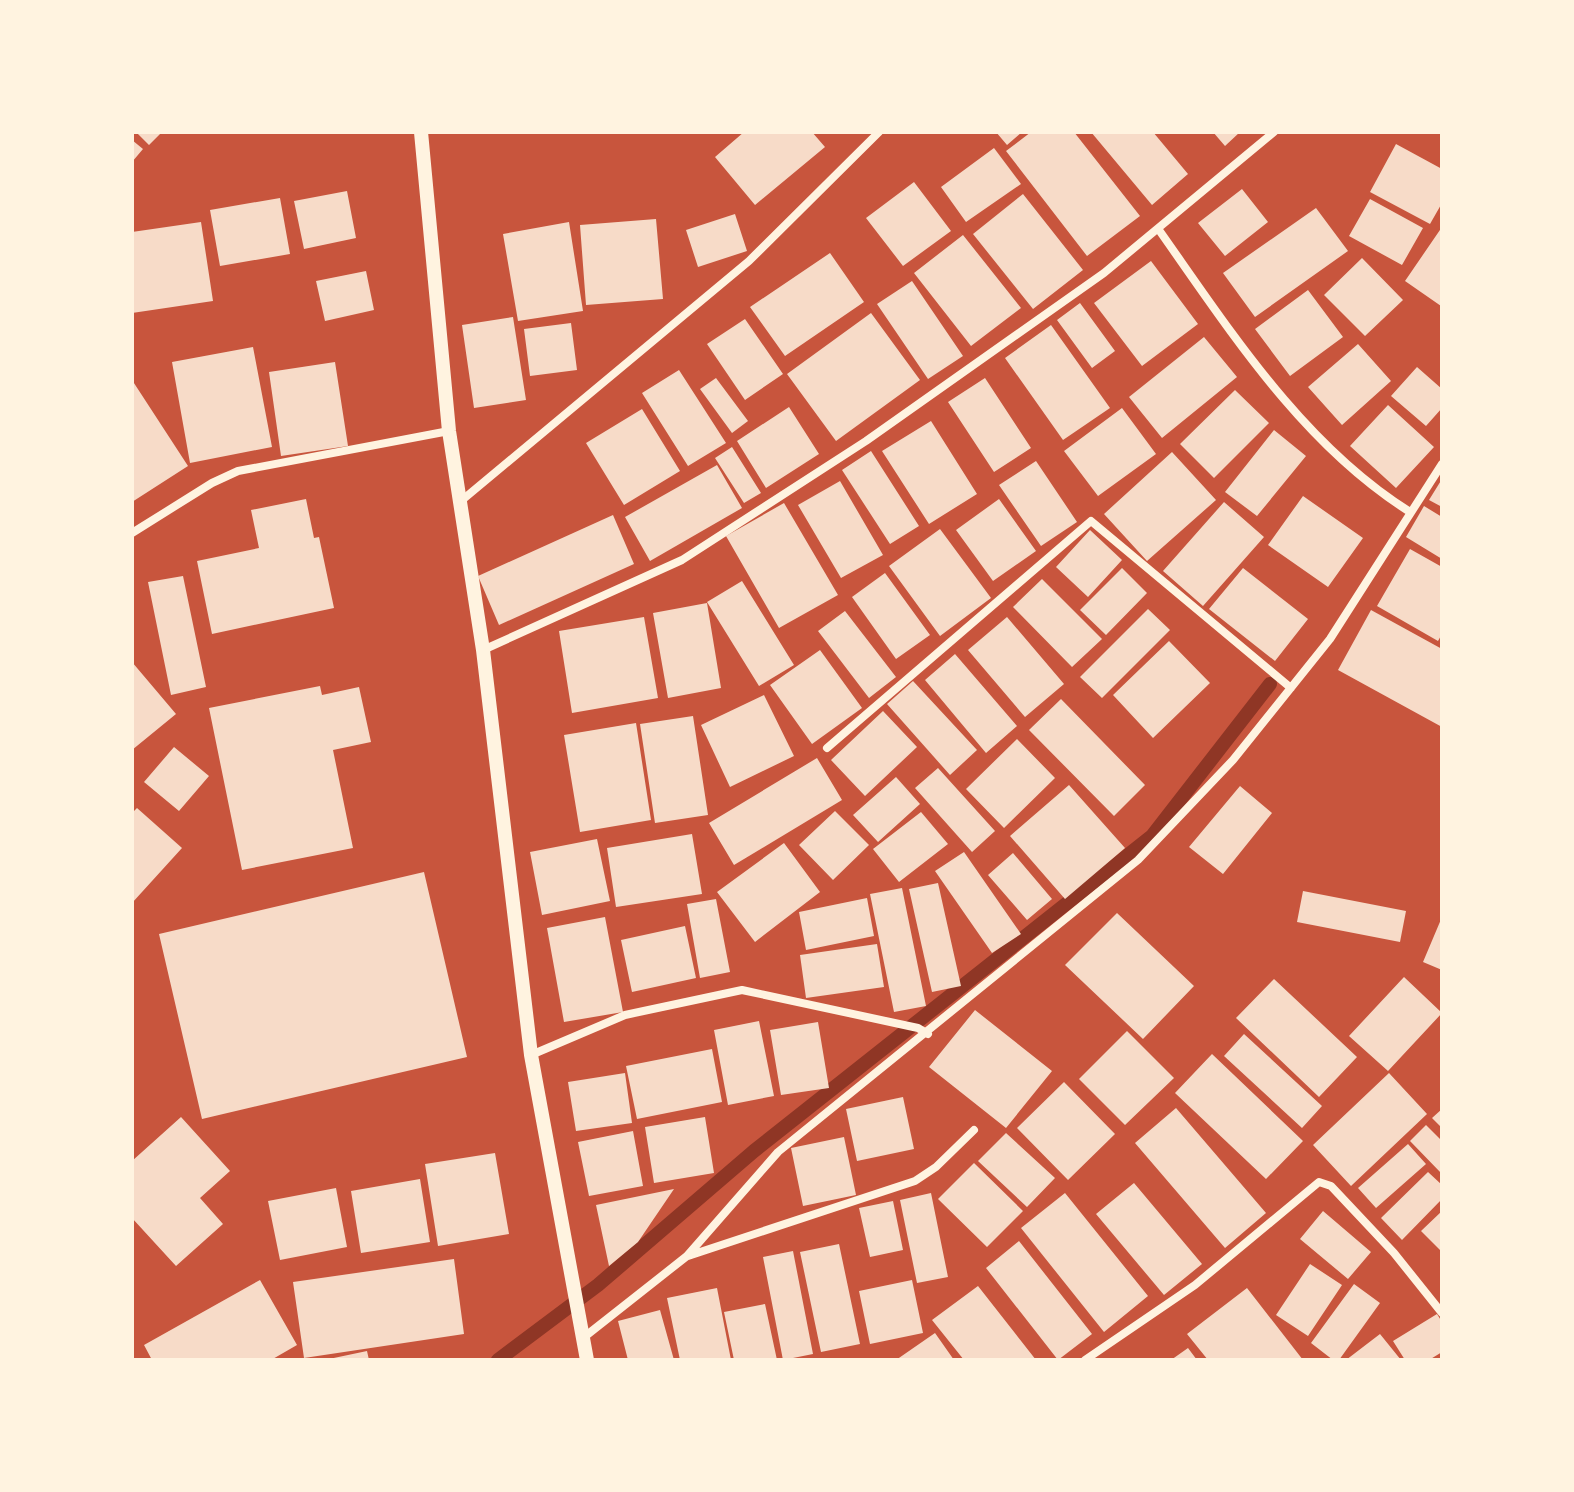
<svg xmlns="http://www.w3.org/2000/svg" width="1574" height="1492" viewBox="0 0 1574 1492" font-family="'DejaVu Sans',sans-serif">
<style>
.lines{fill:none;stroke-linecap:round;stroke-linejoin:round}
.stream{stroke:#8f3625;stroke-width:14}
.building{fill:#f7dbc8}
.minor{stroke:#fff3e0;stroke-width:8}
.tertiary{stroke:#fff3e0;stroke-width:14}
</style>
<rect width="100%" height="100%" fill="#c8553d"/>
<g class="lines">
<path class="stream" d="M498 1360 598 1285 754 1151 1152 836 1270 684"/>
</g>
<path class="building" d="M136 132H162L149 145Z
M744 132H812L825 147 755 205 715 157Z
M996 132H1022L1007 145Z
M1031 132H1074L1140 216 1087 256 1006 151Z
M1091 132H1153L1188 174 1152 205Z
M1213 132H1240L1225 146Z
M132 140 143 149 132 162Z
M1396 144 1442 169V203L1430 224 1370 192Z
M994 148 1021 184 966 222 941 187Z
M914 182 951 231 903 266 866 218Z
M1242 189 1268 222 1225 256 1198 223Z
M347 191 356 238 304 249 294 201Z
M1023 194 1083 270 1033 309 973 234Z
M280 198 290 254 220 266 210 210Z
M1370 199 1423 228 1402 265 1349 236Z
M1316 208 1348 251 1255 317 1223 273Z
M735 214 747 251 698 267 686 230Z
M656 219 663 299 586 305 580 225Z
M201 222 213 301 132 313V232Z
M569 222 583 311 518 321 503 234Z
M1442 227V304L1441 306 1405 281Z
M963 235 1021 308 971 346 914 273Z
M830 253 864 302 785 356 750 307Z
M1362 258 1403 300 1365 336 1324 295Z
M1151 261 1198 324 1142 366 1094 303Z
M366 271 374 310 325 321 316 281Z
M912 281 963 356 928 379 877 304Z
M1308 290 1343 337 1290 376 1255 329Z
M1080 303 1115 351 1092 368 1057 320Z
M871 313 920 380 836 441 787 374Z
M513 317 526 400 474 408 462 325Z
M745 319 783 374 745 400 707 344Z
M571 323 577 370 530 376 524 329Z
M1051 325 1110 408 1063 440 1005 358Z
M1204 337 1237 377 1162 438 1129 397Z
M1358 344 1391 381 1342 425 1308 387Z
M253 347 272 447 190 463 172 362Z
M335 362 348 446 281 456 269 372Z
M1417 367 1442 389V408L1426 426 1391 396Z
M679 370 726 443 688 466 642 393Z
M716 378 748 421 732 433 700 389Z
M985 378 1031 448 994 472 948 402Z
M132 380 188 466 132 502Z
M1235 390 1269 423 1214 478 1180 444Z
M1388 405 1434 447 1396 488 1350 446Z
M789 407 819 454 766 488 737 441Z
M1122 408 1156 454 1098 496 1064 451Z
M642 409 680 471 624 505 586 443Z
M931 421 977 494 929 524 882 451Z
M1274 430 1306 456 1257 516 1225 492Z
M732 447 761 493 744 503 715 458Z
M871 451 919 526 890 544 842 470Z
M1172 452 1216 500 1147 561 1104 514Z
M1036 461 1077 522 1041 546 999 485Z
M717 465 742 508 650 561 625 517Z
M1442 479V507L1429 500Z
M840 481 883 555 841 578 798 505Z
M1303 496 1363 538 1328 587 1268 545Z
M306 499 314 538 319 537 334 608 212 634 197 561 259 548 251 510Z
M999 499 1036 551 993 581 956 530Z
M1224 502 1264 537 1203 606 1163 571Z
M784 503 838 595 779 628 726 536Z
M1424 506 1442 517V559L1406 537Z
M613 515 634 564 499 625 478 576Z
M940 529 991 598 940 636 889 566Z
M1090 530 1122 560 1088 597 1056 567Z
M1410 549 1442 567V634L1438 641 1377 606Z
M1122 568 1147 593 1106 635 1080 610Z
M1243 568 1308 619 1275 661 1209 609Z
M885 573 930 635 896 659 852 597Z
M183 576 206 687 171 695 148 582Z
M1042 579 1102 639 1072 667 1013 607Z
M742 581 794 665 759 686 707 602Z
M707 603 721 688 668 698 653 613Z
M1148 609 1170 630 1102 698 1080 677Z
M1371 610 1442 649V727L1338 670Z
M845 611 896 677 869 698 818 631Z
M644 617 658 698 572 713 559 631Z
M1007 617 1064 684 1025 717 968 650Z
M1169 641 1210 683 1153 738 1113 695Z
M820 650 862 708 812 744 770 685Z
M955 654 1017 726 986 753 925 680Z
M132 662 176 714 132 750Z
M913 681 977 750 950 775 887 704Z
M320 686 322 695 359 687 371 742 333 750 353 848 242 870 209 708Z
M764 695 794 756 730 787 701 725Z
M1061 699 1145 785 1114 816 1029 730Z
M883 711 917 747 865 796 831 760Z
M693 716 708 815 655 823 640 724Z
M636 723 651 820 580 832 564 735Z
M1017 739 1055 778 1004 828 966 789Z
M174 747 209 776 179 811 144 782Z
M817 758 842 800 734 865 709 823Z
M938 768 995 831 972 852 915 788Z
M896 777 920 804 878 842 853 815Z
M1069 785 1125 848 1065 899 1010 836Z
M1240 786 1272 813 1223 874 1189 847Z
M137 808 182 848 132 903V813Z
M835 811 869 845 833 880 799 845Z
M921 812 948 844 899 882 873 849Z
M692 834 702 894 616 907 607 848Z
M597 839 610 901 542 915 530 852Z
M784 843 820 892 755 942 717 892Z
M964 852 1021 934 992 953 935 871Z
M1013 853 1052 899 1027 920 988 875Z
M424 872 467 1057 202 1119 159 934Z
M938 883 961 986 932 992 909 889Z
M902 888 926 1006 894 1012 870 894Z
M1303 891 1406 911 1400 942 1297 922Z
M867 898 874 936 806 950 799 912Z
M716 899 730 972 700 978 687 904Z
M1117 913 1194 986 1143 1039 1065 965Z
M605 917 623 1012 564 1022 547 928Z
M1442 917V970L1423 962Z
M685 926 696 978 632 992 621 940Z
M877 944 884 987 806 998 800 955Z
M1404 977 1442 1013 1388 1071 1349 1036Z
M1274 979 1357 1057 1319 1097 1236 1018Z
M975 1010 1052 1071 1006 1128 929 1067Z
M759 1021 774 1096 728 1105 714 1030Z
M818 1022 829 1088 781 1095 770 1030Z
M1127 1031 1174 1078 1125 1125 1079 1079Z
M1244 1034 1322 1106 1302 1128 1224 1056Z
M712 1049 722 1102 637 1119 626 1066Z
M1212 1054 1303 1141 1266 1179 1175 1093Z
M625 1073 632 1123 576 1131 568 1082Z
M1389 1073 1427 1114 1351 1186 1313 1145Z
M1064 1082 1115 1134 1068 1180 1017 1128Z
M903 1097 914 1149 857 1161 846 1109Z
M1176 1108 1266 1213 1225 1248 1135 1143Z
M1442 1109V1128L1432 1118Z
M181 1117 230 1171 200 1198 223 1224 176 1266 132 1218V1161Z
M705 1117 714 1173 654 1183 645 1127Z
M1426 1125 1442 1141V1174L1410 1141Z
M633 1131 643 1186 589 1196 578 1142Z
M1006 1133 1055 1178 1027 1207 978 1161Z
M844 1137 856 1195 803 1206 791 1148Z
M1408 1144 1426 1164 1376 1208 1358 1188Z
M495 1153 509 1234 438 1246 425 1164Z
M974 1163 1023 1211 987 1247 938 1199Z
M1428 1172 1442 1185V1199L1402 1240 1381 1218Z
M420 1179 430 1242 361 1253 351 1191Z
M1134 1183 1202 1264 1164 1295 1096 1214Z
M336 1188 347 1247 280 1260 268 1201Z
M674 1189 638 1242 609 1266 596 1205Z
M931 1193 948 1277 917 1283 900 1200Z
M1065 1193 1148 1296 1104 1332 1021 1228Z
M893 1201 903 1250 870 1257 859 1208Z
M1323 1211 1371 1252 1348 1279 1300 1239Z
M1442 1211V1252L1421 1231Z
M1019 1241 1092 1334 1058 1360 986 1268Z
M839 1244 860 1344 821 1352 800 1252Z
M793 1251 813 1354 783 1360 763 1257Z
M454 1259 464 1334 304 1358 293 1282Z
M1310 1264 1342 1285 1308 1336 1276 1315Z
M260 1280 297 1345 271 1360H152L144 1345Z
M912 1280 923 1333 870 1344 859 1291Z
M1354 1284 1380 1303 1339 1360H1333L1311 1343Z
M978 1286 1036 1360H964L932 1320Z
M717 1288 731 1360H680L667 1298Z
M1247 1288 1303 1360H1208L1187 1334Z
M765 1304 777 1360H734L724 1312Z
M660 1310 674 1360H628L618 1321Z
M1437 1314 1442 1322V1352L1429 1360H1405L1393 1341Z
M935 1333 954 1360H896Z
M1380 1334 1401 1360H1346Z
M1188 1348 1197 1360H1171Z
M367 1351 369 1360H329V1359Z"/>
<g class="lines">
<path class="minor" d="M1159 230C1231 332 1303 445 1410 512
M461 501 749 261 879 132
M132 533 212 483 238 471 449 431
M483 650 682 560 866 441 1104 273 1274 132
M827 748 1091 521 1291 688
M531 1055 625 1015 742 990 918 1028 928 1034
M688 1256 915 1181 936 1167 974 1130
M583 1338 687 1256 778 1152 1138 860 1233 760 1330 639 1442 464
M1085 1360 1195 1285 1319 1182 1331 1186 1394 1253 1442 1313"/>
<path class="tertiary" d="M421 132 449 431 483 650 531 1055 587 1360"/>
</g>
<rect width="1574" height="1492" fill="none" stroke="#fff3e0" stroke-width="268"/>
</svg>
